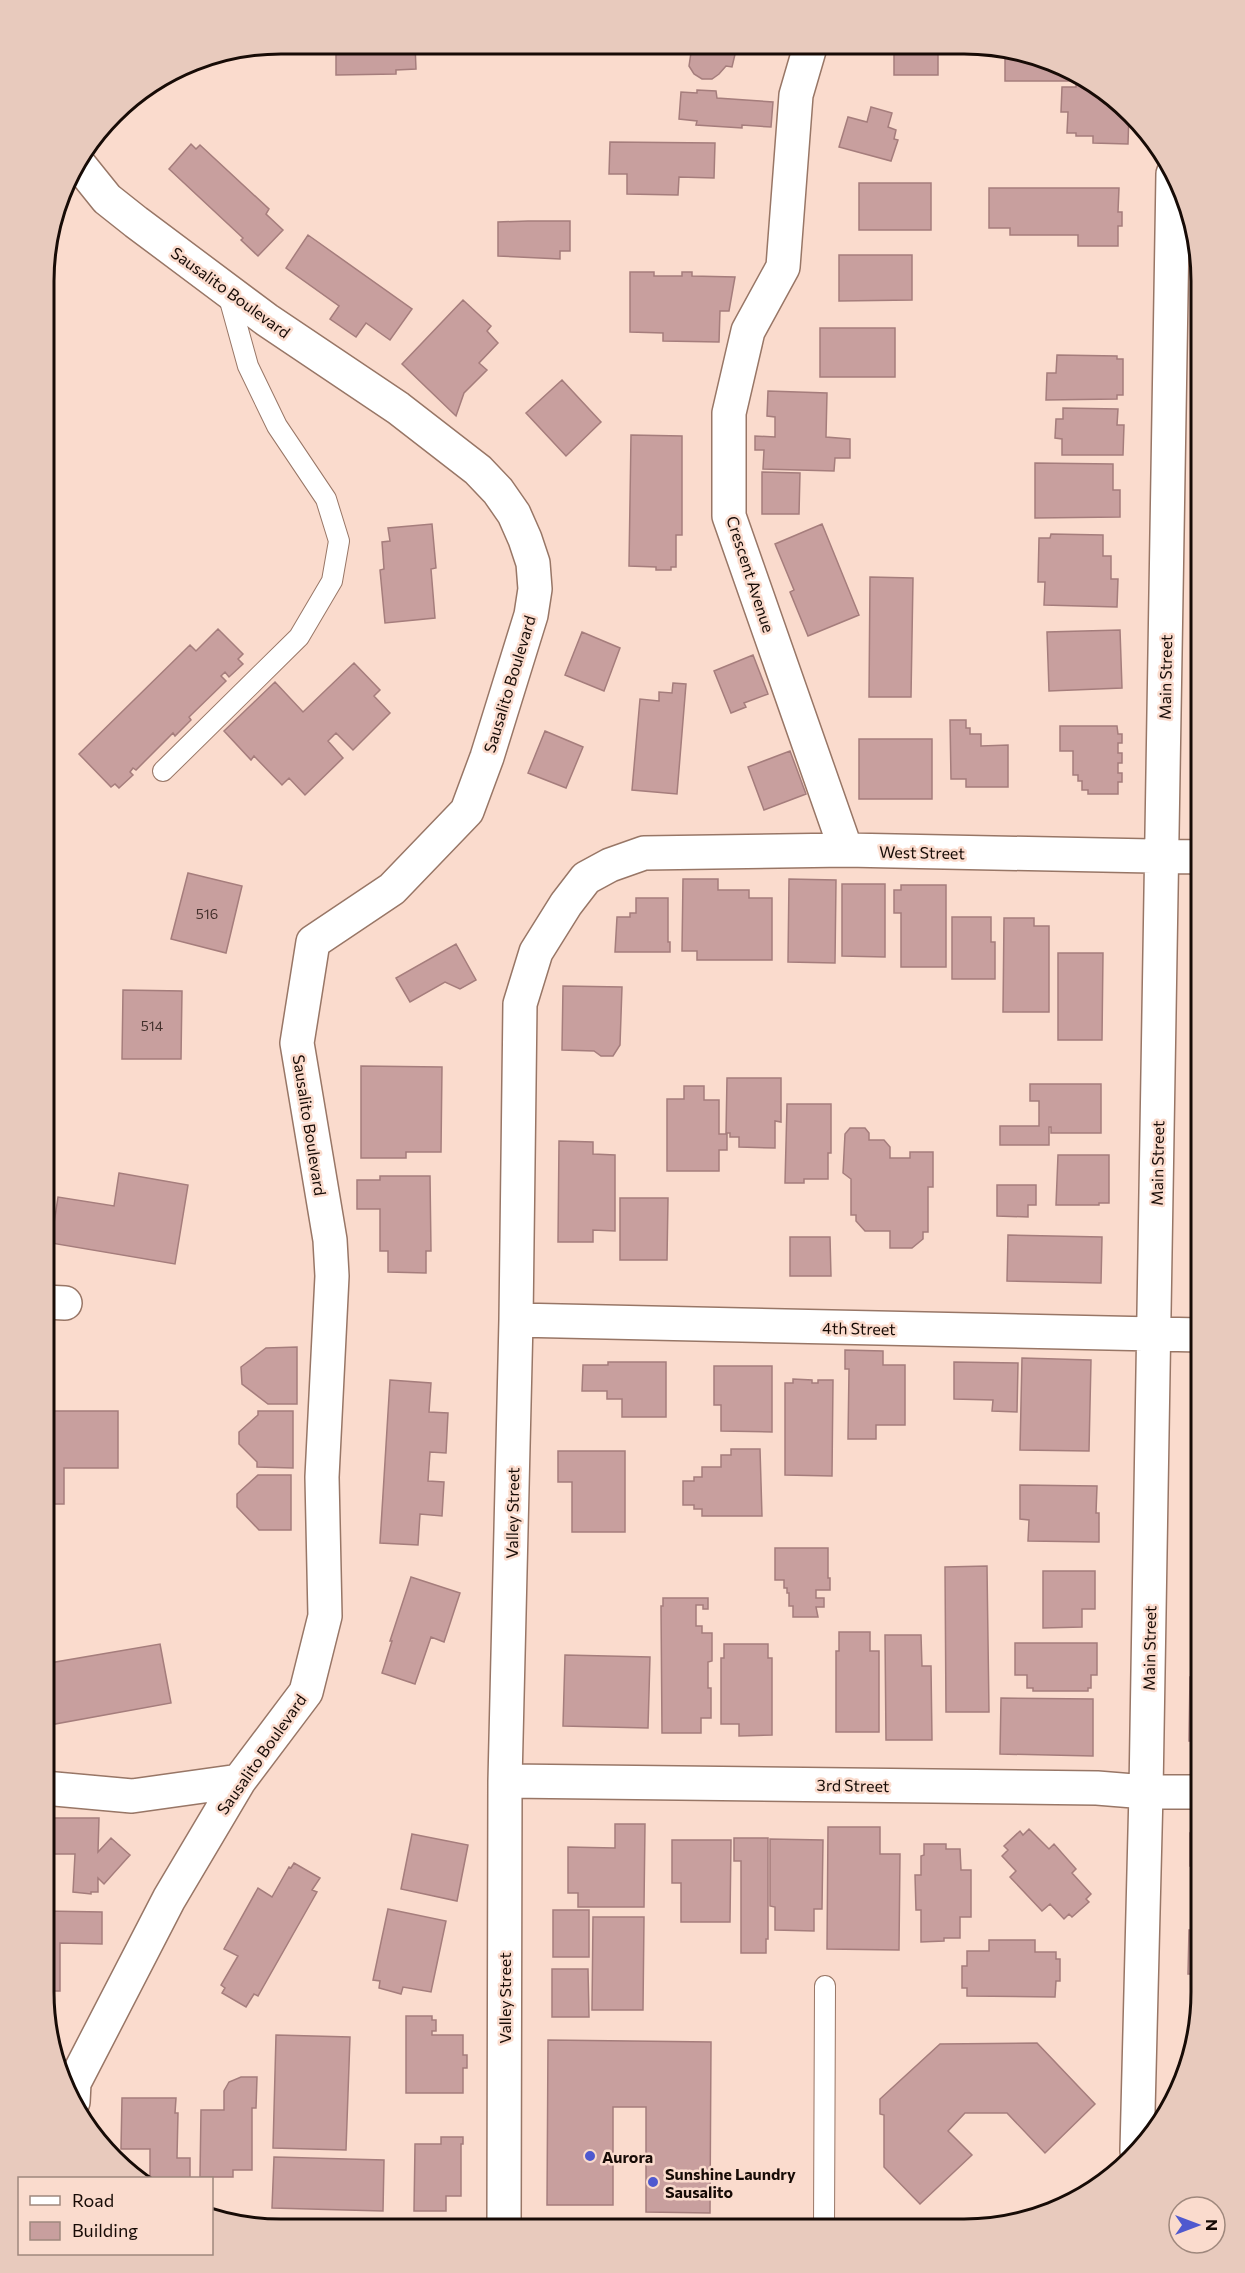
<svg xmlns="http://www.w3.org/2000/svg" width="1245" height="2273" viewBox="0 0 1245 2273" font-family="Commissioner,sans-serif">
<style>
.building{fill:#c89f9e;stroke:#a57d7c;stroke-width:1.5}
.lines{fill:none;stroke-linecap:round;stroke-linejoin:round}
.lane-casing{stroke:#987666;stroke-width:22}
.street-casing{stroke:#987666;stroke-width:36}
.lane{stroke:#fff;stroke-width:20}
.street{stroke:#fff;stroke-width:33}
.poi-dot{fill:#4f59cf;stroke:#fadbcd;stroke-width:2}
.labels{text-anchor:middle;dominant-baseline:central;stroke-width:5;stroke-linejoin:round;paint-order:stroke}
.number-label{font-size:14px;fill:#43302c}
.street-label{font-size:16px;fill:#170b06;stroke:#fadbcd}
.poi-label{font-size:16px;font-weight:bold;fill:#170b06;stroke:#fadbcd;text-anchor:start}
.rim{fill:none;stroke:#170b06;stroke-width:3}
</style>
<rect width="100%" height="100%" fill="#fadbcd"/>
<path class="building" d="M336 44H415L416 69 396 70V74L336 75Z
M484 45H501L486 50Z
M692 46H737L732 67 726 66 719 74 712 79H702L694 74 689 66Z
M894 47 938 48V75H894Z
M1005 48 1069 68 1088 81H1005Z
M1076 85H1094L1120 102 1129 112 1128 144 1093 143V136H1076V133H1067L1068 112H1061L1062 87H1076Z
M697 90 716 91 717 98 773 102 771 127 742 125V128L696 125 697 121 679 119 681 92 697 93Z
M871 107 892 113 888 127 896 130 894 139 898 140 891 161 839 147 848 117 867 122Z
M610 142 715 143 714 178 679 177 678 195 627 194V174H609Z
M191 144 196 149 200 145 269 209 266 214 283 230 258 256 241 240 243 238 169 169Z
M859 183H931V230H859Z
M989 188H1119L1118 212H1122V226H1118V246H1078V235H1010V228H989Z
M528 221H570V251H560V259L498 256V222Z
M308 235 412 309 390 340 366 323 356 337 330 319 339 306 286 268Z
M839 255H912V300L839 301Z
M630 272H654V276H682V272H692V276L735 277 729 311H720L719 342 663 341V333L630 332Z
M463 300 491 326 487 331 498 343 479 363 487 370 464 393 456 416 402 364Z
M820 328H895V377H820Z
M1057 355 1117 356V359H1123V395H1117V399L1046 400 1047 373H1056Z
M562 380 601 422 566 456 526 413Z
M768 391 827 393 826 437 850 439V458H835L834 471 763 469 764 450H755V436L775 437V417L767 416Z
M1063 408 1118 409 1117 425H1124L1123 455H1062V439L1055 438 1056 419H1063Z
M631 435 682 436V535H676V567H671V570H656V567L629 566Z
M1035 463 1113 464V490H1120V517L1035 518Z
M762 472 800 473 799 514H762Z
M432 524 436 568 431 569 435 618 385 623 380 570 384 569 382 542 390 541 388 528Z
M822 524 859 615 808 636 790 592 794 590 775 544Z
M1051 534 1103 535V556H1111V579H1118L1117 607 1044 605 1045 582H1038L1039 538H1050Z
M870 577 913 578 911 697H869Z
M218 629 243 654 238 659 243 664 229 677 225 672 221 676 226 681 189 717 191 720 175 736 173 733 136 770 133 768 130 772 133 775 119 788 115 784 111 787 79 754 190 645 196 651Z
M1120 630 1122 688 1049 691 1047 632Z
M582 632 620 648 604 691 565 675Z
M753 655 768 694 744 703 746 707 731 713 714 671Z
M354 663 380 690 374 696 390 713 353 750 336 733 328 741 343 758 305 795 289 778 282 785 254 756 251 760 224 731 275 682 303 712Z
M673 683 686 684 677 794 632 790 640 699 659 701V692L672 693Z
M950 720H966V728H970V734H981V746L1008 745V787H966V779H951Z
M1060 726H1117L1118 734H1122V743H1118V753H1122V763H1118V773H1122V782H1118V794H1088V790H1082V781H1078V775H1073V751H1060Z
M545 731 583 747 566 788 528 773Z
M859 739H932V799H859Z
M790 751 806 794 764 810 748 767Z
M188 873 242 886 226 953 171 939Z
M45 877H47V917H45Z
M683 879H718V890H749V898H772V960H697V951H682Z
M789 879 836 880 835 963 788 962Z
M842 884H885V957L842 956Z
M901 885H946V967H901V913H894V890H901Z
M636 898H668V942H670V952H615L617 917H630V913H636Z
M952 917H991V942H995V979H952Z
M1004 918H1034V926H1049V1012H1003Z
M456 944 476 980 460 989 445 982 410 1002 396 978Z
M1058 953H1103L1102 1040H1058Z
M563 986 622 987 620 1045 613 1056H601L594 1051 562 1050Z
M123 990 182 991 181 1059H122Z
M361 1066 442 1067 441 1152H406V1158H361Z
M727 1078H781V1122L775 1121V1148L739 1147V1137H730V1133H726Z
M1030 1084H1101V1133H1051V1127H1049V1145H1000V1126H1039V1101H1030Z
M684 1086H704V1100H719V1134H727V1150H719V1171H667V1099H684Z
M1196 1094H1201V1141H1196Z
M787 1104H831V1153H828V1179H804V1183H785Z
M850 1128H865L869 1133V1140H884L890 1147V1158H910V1152H933V1187H928V1232H923V1239L912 1248H890V1231H865L856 1221V1215H851V1179L843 1173 845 1134Z
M559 1141 593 1142V1154L615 1155V1231L593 1230V1242H558Z
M1058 1155H1109V1203H1099V1205H1056Z
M119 1173 188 1185 175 1264 51 1243 58 1197 114 1206Z
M380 1176H430L431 1251H426V1273L388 1272V1251H380V1209H357V1180H380Z
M997 1185H1036V1205H1028V1217L997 1216Z
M620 1198H668L667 1260H620Z
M1197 1201H1201V1290H1198Z
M1008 1235 1102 1237 1101 1283 1007 1281Z
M790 1237H830L831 1276H790Z
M44 1344H49L48 1391H44Z
M297 1347V1404H268L242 1384 241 1367 266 1348Z
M845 1350 883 1351V1365H905V1425H876V1439H848L849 1369H845Z
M1022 1358 1091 1360 1089 1451 1020 1450Z
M608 1362H666V1417H622V1399H607V1391H582L583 1365H608Z
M954 1362 1018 1363 1017 1412 992 1411 993 1400 954 1399Z
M714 1366H772V1432L721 1431V1405H714Z
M793 1379 812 1380V1383H818V1380H833L832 1476 785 1475V1383H793Z
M390 1380 431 1383 429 1412 448 1413 446 1453 430 1452 428 1481 444 1482 442 1516 420 1514 418 1545 380 1543Z
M44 1411H118V1468H64V1504H44Z
M258 1411H293V1468L257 1467V1462L239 1444V1432L258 1415Z
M731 1449H760L762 1516H702V1509H694V1505H683V1481H694V1477H702V1467H721V1455H731Z
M558 1451H625V1532H572V1482H558Z
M258 1475H291V1530H259L237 1507V1494Z
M1020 1485 1097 1486 1096 1513H1099V1542L1028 1541 1029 1520 1020 1519Z
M775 1548H828V1578H830V1590H816V1598H824V1607H816L818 1617H793V1606H789V1593H787V1588H784V1580H775Z
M987 1566 989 1712H946L945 1567Z
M1043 1571H1095V1609H1082V1627L1043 1628Z
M411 1577 460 1593 444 1642 431 1637 415 1684 382 1673 392 1641H390Z
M663 1598H708V1609H703V1605H696V1626H702V1633H712V1661L708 1662V1688H711V1718H701V1733H662L661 1606H663Z
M839 1632H870V1651H879V1732H836V1651H839Z
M885 1635H921L922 1666H931L932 1740H886Z
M1015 1643H1097V1675H1091V1688H1088V1691H1033V1688H1027V1675H1015Z
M160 1644 171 1703 44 1726V1664Z
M724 1644H768V1658H772V1735L739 1736V1724H721V1658H724Z
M565 1655 650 1657 648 1728 563 1726Z
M1190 1677H1201V1741H1189Z
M1001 1698 1093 1699V1756L1000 1754Z
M44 1818H99L98 1852 111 1838 130 1855 104 1884 98 1878V1892H91V1894L73 1892 75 1854H44Z
M615 1824H645L644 1907H578V1893H568V1847L615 1848Z
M828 1827H880V1854H900L899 1950 827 1949Z
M1029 1829 1049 1849 1054 1844 1076 1869 1072 1873 1091 1894 1086 1899 1089 1902 1072 1917 1069 1914 1064 1919 1050 1904 1042 1911 1010 1877 1016 1871 1002 1856 1008 1850 1004 1846 1020 1831 1023 1835Z
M1190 1833H1201V1866H1190Z
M412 1834 468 1845 457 1901 401 1889Z
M734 1838H768V1939H766V1953H741V1861H734Z
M770 1839 823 1840 822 1909H814V1931L775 1930V1907L770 1906Z
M672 1840H731L730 1922H681V1883H672Z
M924 1844H946V1849H960L961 1870H971V1917H960V1938H944V1941L921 1942V1910H916L915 1875H921V1856L924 1855Z
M294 1863 320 1878 312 1890 317 1892 258 1996 254 1994 246 2007 222 1993 225 1988 221 1985 238 1956 224 1949 258 1888 272 1897 289 1867 291 1868Z
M388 1909 446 1921 431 1992 403 1987 401 1994 379 1988 380 1981 373 1980Z
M553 1910H589V1957H553Z
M44 1911 102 1912V1944L60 1943V1991H44Z
M593 1917H644L643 2010H592Z
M1189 1930H1201V1974H1188Z
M989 1940H1035V1952H1056V1959H1060V1981H1056L1055 1997 967 1996V1988H962V1966H967V1951H989Z
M552 1969H588L589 2017H552Z
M406 2016H432V2020H436V2031H432V2035H463V2055H467V2068H463V2093H406Z
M276 2035 350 2037 346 2150 273 2148Z
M548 2040 711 2042 710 2213 646 2212V2107H613V2205H547Z
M1037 2043 1095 2104 1045 2153 1007 2113H965L948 2131 972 2155 920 2204 884 2167V2115L880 2114V2099L940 2044Z
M241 2077H257L256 2108H252V2170H233V2177H200L201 2110H224V2091L229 2082Z
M122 2098H176L175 2113H178L177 2158H190V2178H150V2149H121Z
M441 2137H463V2144H461V2196H446V2211H414L415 2144H441Z
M274 2157 384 2160 383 2211 272 2208Z"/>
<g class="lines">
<defs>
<path id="lane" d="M163 771 299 637 332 581 339 541 326 499 277 426 248 366 227 290
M824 2229 825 1986"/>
<path id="street" d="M810 47 796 95 783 267 748 331 729 413V516L846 850
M44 1302 65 1303
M516 1320 1201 1335
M505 1781 1097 1788 1146 1792H1201
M44 1788 132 1796 239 1781
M73 2102 74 2083 169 1899 239 1781 306 1692 325 1616 322 1477 332 1276 330 1240 297 1043 313 942 392 889 467 811 487 757 531 615 535 589 533 563 525 539 514 514 498 491 478 470 398 408 267 320 136 222 107 199 78 163
M1137 2151 1146 1792 1173 174
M504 2228 505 1781 516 1320 520 1004 536 952 566 904 586 878 610 865 644 853 846 850 1201 857"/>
</defs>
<use href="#lane" class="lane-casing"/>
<use href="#street" class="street-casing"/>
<use href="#lane" class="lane"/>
<use href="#street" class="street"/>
</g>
<g class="poi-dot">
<circle cx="590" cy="2156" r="6"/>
<circle cx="653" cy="2182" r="6"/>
</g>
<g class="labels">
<g class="number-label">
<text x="207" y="913">516</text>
<text x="152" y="1025">514</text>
</g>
<g class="street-label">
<text transform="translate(231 292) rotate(36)">Sausalito Boulevard</text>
<text transform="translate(751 574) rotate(72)">Crescent Avenue</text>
<text transform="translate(1165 677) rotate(-89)">Main Street</text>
<text transform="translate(509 684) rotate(-73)">Sausalito Boulevard</text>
<text transform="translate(922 852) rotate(1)">West Street</text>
<text transform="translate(310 1125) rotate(81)">Sausalito Boulevard</text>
<text transform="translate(1157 1163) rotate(-89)">Main Street</text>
<text transform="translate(859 1328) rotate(1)">4th Street</text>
<text transform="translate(512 1513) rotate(-89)">Valley Street</text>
<text transform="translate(1149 1648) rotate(-89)">Main Street</text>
<text transform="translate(261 1754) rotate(-55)">Sausalito Boulevard</text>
<text transform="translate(853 1785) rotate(1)">3rd Street</text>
<text transform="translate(504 1998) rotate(-90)">Valley Street</text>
</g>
<g class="poi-label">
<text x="602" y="2156">Aurora</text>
<text x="665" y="2173">Sunshine Laundry<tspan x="665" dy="18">Sausalito</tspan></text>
</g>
</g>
<path d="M0 0H1245V2273H0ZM281 54H964A227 227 0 0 1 1191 281V1992A227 227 0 0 1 964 2219H281A227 227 0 0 1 54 1992V281A227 227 0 0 1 281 54Z" fill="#e8cabd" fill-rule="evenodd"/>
<path class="rim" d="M281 54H964A227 227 0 0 1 1191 281V1992A227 227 0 0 1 964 2219H281A227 227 0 0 1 54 1992V281A227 227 0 0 1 281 54Z"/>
<rect x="18" y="2177" width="195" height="78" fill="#fadbcd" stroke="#9f887d" stroke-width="1.5"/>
<rect x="30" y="2196" width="30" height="9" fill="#ffffff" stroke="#9f887d" stroke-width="1.5"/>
<text x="72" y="2207" font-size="18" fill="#170b06">Road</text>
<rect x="30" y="2222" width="30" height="18" fill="#c89f9e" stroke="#9f887d" stroke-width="1.5"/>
<text x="72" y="2237" font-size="18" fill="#170b06">Building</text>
<g transform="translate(1197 2225) rotate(90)"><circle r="28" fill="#fadbcd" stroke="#9f887d" stroke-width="1.5"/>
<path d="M0-4.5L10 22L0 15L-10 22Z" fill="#4f59cf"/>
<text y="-9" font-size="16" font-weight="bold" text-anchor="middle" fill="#170b06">N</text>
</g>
</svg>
